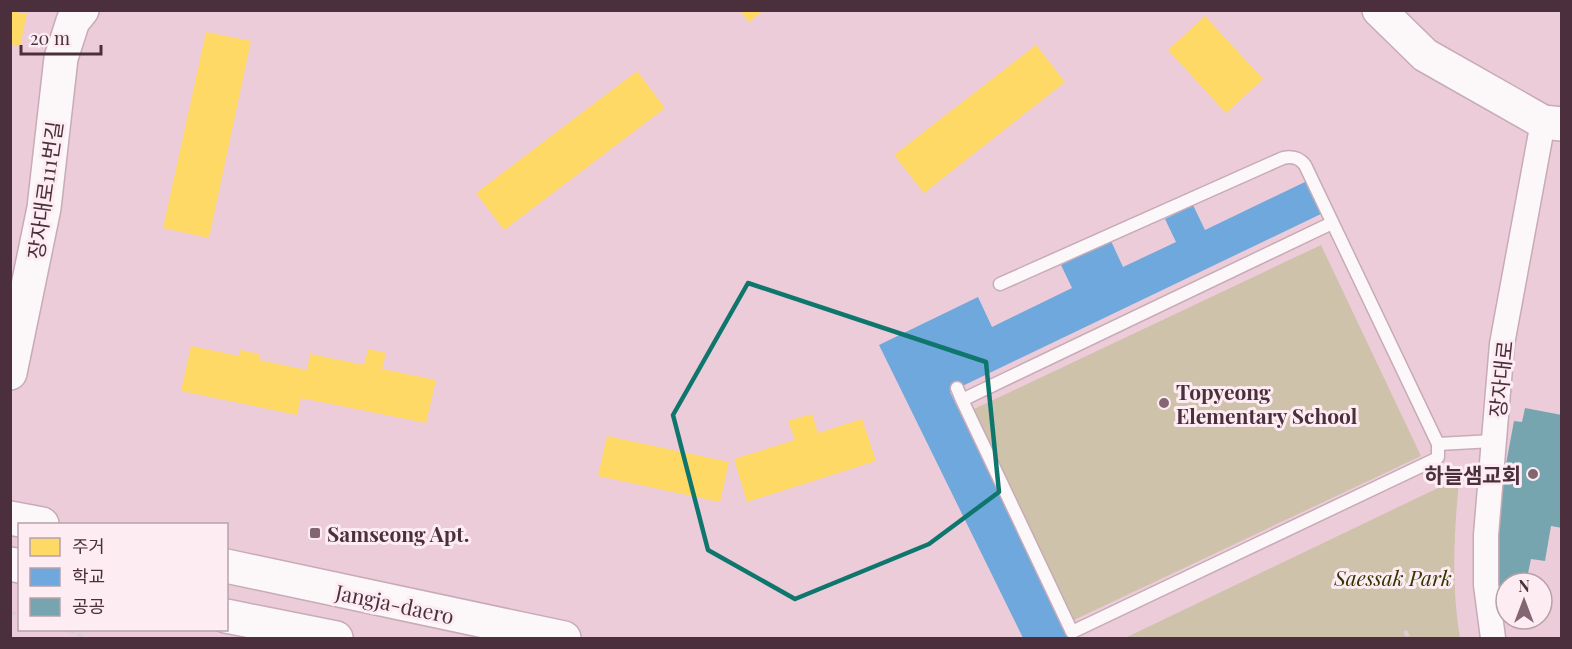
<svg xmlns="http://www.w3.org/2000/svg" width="1572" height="649" viewBox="0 0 1572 649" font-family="'Playfair Display','Noto Sans KR',serif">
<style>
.green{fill:#cec2ab}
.homes{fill:#ffd966}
.schools{fill:#6fa8dc}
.public{fill:#76a5af}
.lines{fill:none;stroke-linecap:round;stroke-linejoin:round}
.lane-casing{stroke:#c7abb7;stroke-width:15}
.street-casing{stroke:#c7abb7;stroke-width:27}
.secondary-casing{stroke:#c7abb7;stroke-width:36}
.path{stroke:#d9cfd2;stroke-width:4;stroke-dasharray:6 3;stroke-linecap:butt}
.lane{stroke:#fcf7f9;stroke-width:12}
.street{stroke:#fcf7f9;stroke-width:24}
.secondary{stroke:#fcf7f9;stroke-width:33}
.marked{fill:none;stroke:#0f766e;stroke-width:4.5;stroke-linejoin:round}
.poi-dot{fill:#846673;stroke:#fdedf3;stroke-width:2}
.labels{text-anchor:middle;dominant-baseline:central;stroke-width:6;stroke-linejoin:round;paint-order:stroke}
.street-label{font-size:21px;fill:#4c2f3c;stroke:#fdedf3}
.poi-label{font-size:21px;font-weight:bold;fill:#4c2f3c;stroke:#fdedf3;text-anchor:start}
.park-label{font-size:21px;font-style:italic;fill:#333500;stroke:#fdedf3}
</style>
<rect width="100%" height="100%" fill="#edccd9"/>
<path class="green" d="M1321 245 1421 456 1074 620 974 409Z
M1461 477 1459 481C1454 533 1451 586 1460 638H1125Z"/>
<path class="homes" d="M739 10H764L749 22Z
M10 11 27 14 20 46 10 44Z
M1205 16 1263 79 1226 113 1168 50Z
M206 32 251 41 209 238 163 228Z
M1036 45 1065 82 924 193 894 155Z
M637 71 665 108 504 230 476 193Z
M191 346 239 356 240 350 260 354 259 360 307 370 310 354 364 365 368 349 386 353 382 369 436 380 426 423 301 398 297 415 181 391Z
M812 414 818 433 862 419 876 461 747 502 734 459 795 440 788 421Z
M607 436 729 462 720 502 598 476Z"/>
<path class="schools" d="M1307 181 1323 213 950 392 1069 638H1023L879 345 978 297 992 327 1072 288 1061 265 1111 241 1123 267 1176 242 1165 219 1193 205 1205 230Z"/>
<path class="public" d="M1525 408 1562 415V528L1551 526 1545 561 1531 559 1526 583H1506V609L1492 607 1488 560 1514 421 1522 422Z"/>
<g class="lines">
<defs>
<path id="lane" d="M1332 223 962 400 1072 632 1436 459 1438 457V444
M1000 284 1283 158C1292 156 1299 157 1305 165L1438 444 1493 441
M957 388 962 400"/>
<path id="street" d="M1493 638 1486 585V535L1502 344 1543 122"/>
<path id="secondary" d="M1379 10 1425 55 1543 122 1562 124
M10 373 44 208 61 58 73 21 82 10
M10 518 42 524
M10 564 20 566
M226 566 564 638
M226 616 336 638"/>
</defs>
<use href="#lane" class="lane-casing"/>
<use href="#street" class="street-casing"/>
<use href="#secondary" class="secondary-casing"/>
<path class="path" d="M10 613 20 614
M69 630 85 638
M1405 631 1409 638"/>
<use href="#lane" class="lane"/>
<use href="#street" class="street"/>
<use href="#secondary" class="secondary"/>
</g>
<path class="marked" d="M748 283 986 362 999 492 929 544 795 599 708 550 673 415Z"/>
<g class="poi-dot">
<circle cx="1164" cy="403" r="6"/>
<circle cx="1533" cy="474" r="6"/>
<rect x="309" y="527" width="12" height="12" rx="3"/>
</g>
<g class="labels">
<g class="street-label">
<text transform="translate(44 190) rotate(-82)">장자대로111번길</text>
<text transform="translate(1500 379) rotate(-84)">장자대로</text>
<text transform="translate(395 603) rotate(12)">Jangja-daero</text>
</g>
<g class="poi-label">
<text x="1176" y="391">Topyeong<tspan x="1176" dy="24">Elementary School</tspan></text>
<text x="1521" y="474" text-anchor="end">하늘샘교회</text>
<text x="327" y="533">Samseong Apt.</text>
</g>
<g class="park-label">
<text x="1393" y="577">Saessak Park</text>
</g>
</g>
<rect width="1572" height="649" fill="none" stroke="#4c2f3c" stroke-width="24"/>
<rect x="18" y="523" width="210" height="108" fill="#fdedf3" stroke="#b6a1aa" stroke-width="1.5"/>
<rect x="30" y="538" width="30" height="18" fill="#ffd966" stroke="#b6a1aa" stroke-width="1.5"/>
<text x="72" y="553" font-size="18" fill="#4c2f3c">주거</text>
<rect x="30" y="568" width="30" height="18" fill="#6fa8dc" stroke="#b6a1aa" stroke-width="1.5"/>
<text x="72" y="583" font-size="18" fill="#4c2f3c">학교</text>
<rect x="30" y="598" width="30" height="18" fill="#76a5af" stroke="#b6a1aa" stroke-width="1.5"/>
<text x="72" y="613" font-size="18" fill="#4c2f3c">공공</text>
<g transform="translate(1524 601)"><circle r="28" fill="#fdedf3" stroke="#b6a1aa" stroke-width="1.5"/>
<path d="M0-4.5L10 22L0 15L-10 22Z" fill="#846673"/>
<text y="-9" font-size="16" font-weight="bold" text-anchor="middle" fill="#4c2f3c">N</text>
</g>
<path d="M21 45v9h80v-9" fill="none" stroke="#4c2f3c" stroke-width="3"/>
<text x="30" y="45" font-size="18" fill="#4c2f3c" stroke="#fdedf3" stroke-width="4.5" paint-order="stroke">20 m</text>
</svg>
